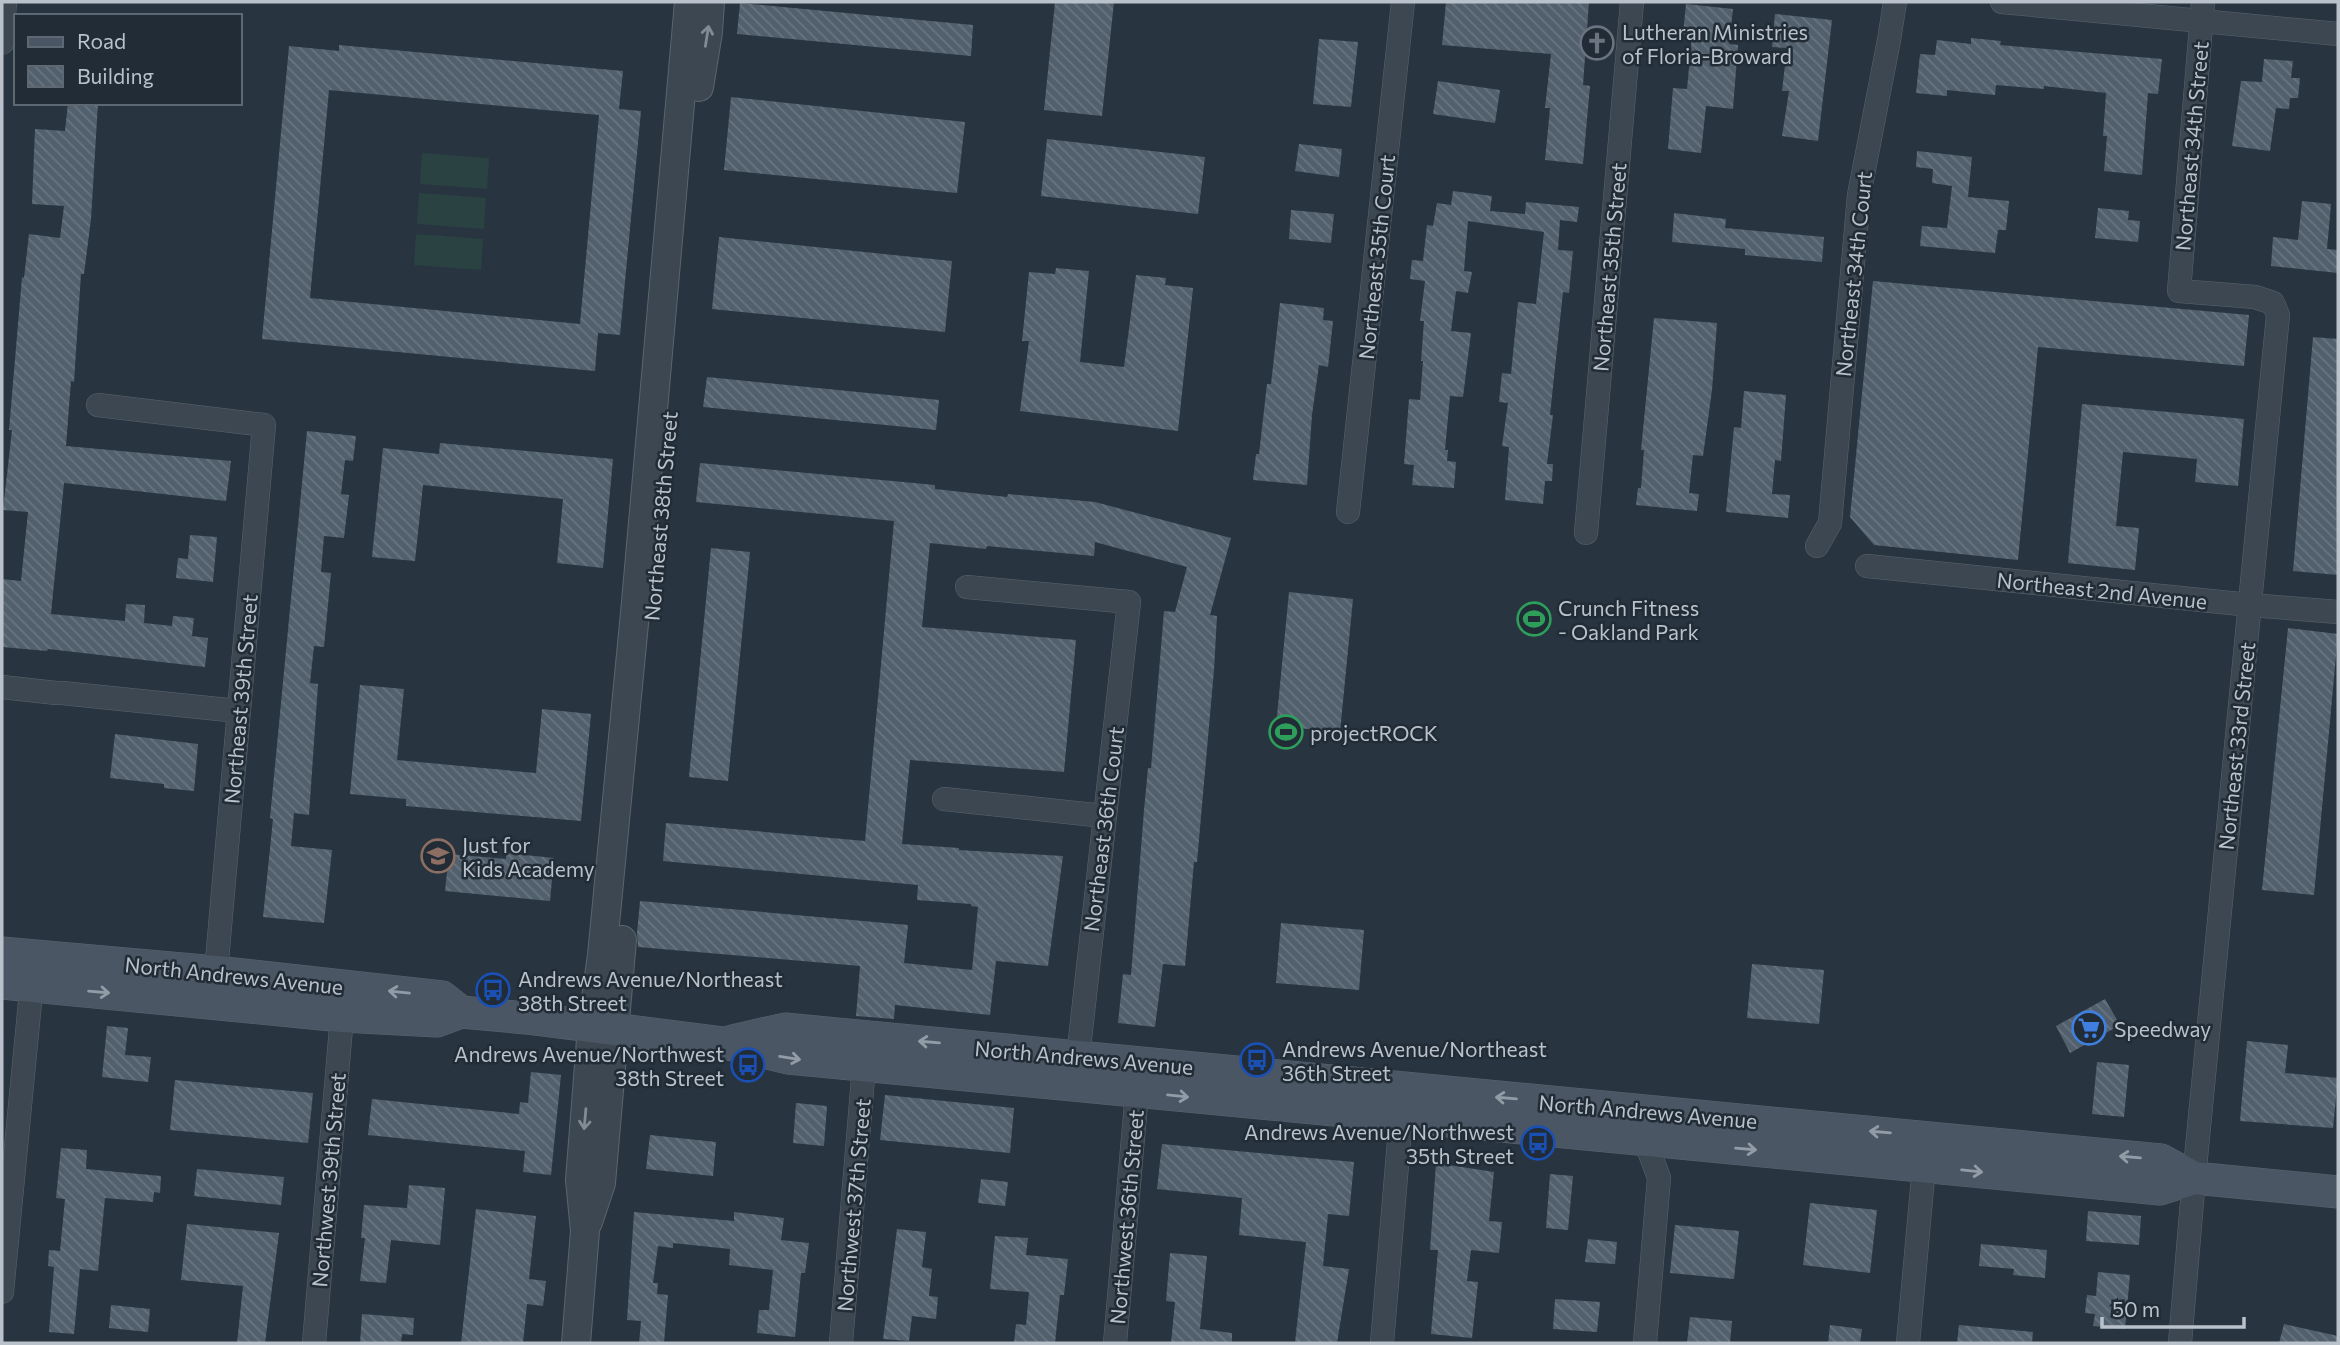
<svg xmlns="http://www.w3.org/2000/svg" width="2340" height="1345" viewBox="0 0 2340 1345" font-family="Commissioner,sans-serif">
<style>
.garden{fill:#2a4242}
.building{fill:url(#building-back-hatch);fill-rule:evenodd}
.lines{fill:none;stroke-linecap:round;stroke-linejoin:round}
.minor-casing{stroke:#5a656e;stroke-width:24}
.tertiary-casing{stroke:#5a656e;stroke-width:30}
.secondary-casing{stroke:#5a656e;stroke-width:33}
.minor{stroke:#3c4751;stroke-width:23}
.tertiary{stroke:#3c4751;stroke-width:28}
.secondary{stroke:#4a5663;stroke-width:32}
.oneway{stroke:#818b94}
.oneway2{stroke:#929ca7}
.labels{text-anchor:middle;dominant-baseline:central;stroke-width:5;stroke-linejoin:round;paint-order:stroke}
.poi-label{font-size:21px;fill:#b9c2cb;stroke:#212c36;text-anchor:start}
.street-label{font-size:21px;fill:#b9c2cb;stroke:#212c36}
</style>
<defs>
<pattern id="building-back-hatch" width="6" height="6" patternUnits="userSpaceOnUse" patternTransform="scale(1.75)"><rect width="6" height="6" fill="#51606c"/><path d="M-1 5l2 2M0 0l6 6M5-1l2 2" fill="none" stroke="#687580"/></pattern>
</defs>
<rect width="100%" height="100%" fill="#283541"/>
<path class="garden" d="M422 153 489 158 487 189 420 184Z
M419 193 486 198 484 229 417 224Z
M416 234 483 239 481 270 414 265Z"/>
<path class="building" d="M1055 2H1114L1102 116 1044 110Z
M1446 2H1589L1583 85 1590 86 1583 164 1545 160 1550 108H1545L1551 54 1442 45Z
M740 3 973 25 971 56 737 34Z
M1686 4 1733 9 1729 44 1738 45 1733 109 1706 106 1701 153 1668 149 1673 88 1687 89 1692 35 1683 34Z
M1775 14 1832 20 1818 141 1782 136 1789 91H1782L1787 48 1772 47Z
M1971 38 2001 41 2000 45 2162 59 2158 94 2148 93 2142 175 2104 171 2107 136H2103L2106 93 2044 86V89L1996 85 1995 95 1947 90V96L1916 93 1920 54 1935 55 1937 40 1971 44Z
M1319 39 1358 42 1351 107 1313 104Z
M339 45 623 71 619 109 641 111 620 335 598 333 595 371 262 339 289 46 339 51ZM329 90 599 115 580 324 310 298Z
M2264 59 2293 61 2291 78H2300L2298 98H2290L2289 109 2276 108 2270 151 2232 146 2241 81 2262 82Z
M1438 81 1500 90 1495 123 1433 114Z
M731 97 965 122 957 193 724 170Z
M68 103H98L91 219 84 274H81L74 382 71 381 66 446 231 461 226 501 64 483 51 614 125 621 126 604 145 605 144 623 172 626 173 616 194 618 192 636 208 638 205 667 48 649 47 651 2 647V579L21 581 28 512 3 510 12 430H9L22 277 24 278 29 234 60 238 64 206 32 204 35 129 65 131Z
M1047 139 1205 157 1198 214 1041 196Z
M1299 144 1342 149 1339 177 1295 171Z
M1917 151 1972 157 1968 197 2009 201 2006 230H1998L1995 253 1920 246 1922 226 1947 228 1952 186 1932 183 1933 169 1916 167Z
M1453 191 1492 196 1490 211 1525 214 1526 202 1579 207 1577 222 1560 220 1558 250 1573 251 1569 293 1563 292 1550 415H1553L1547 464H1553L1552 481H1545L1543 504 1505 500 1509 447 1502 446 1508 403 1499 402 1502 373 1511 374 1518 302 1536 304 1544 232 1468 221 1464 271 1472 272 1468 293 1456 291 1451 331 1471 333 1463 397 1450 396 1445 450H1448L1447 461 1456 462 1454 488 1412 485 1414 465 1404 464 1409 399 1420 400 1423 361H1421L1424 321H1420L1425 281 1410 279 1412 260 1423 261 1427 225 1433 226 1437 203 1451 205Z
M2302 201 2331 204 2327 249 2338 250V273L2271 266 2273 237 2298 240Z
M2098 208 2129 211 2128 220 2140 221 2138 242 2095 238Z
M1291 210 1334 214 1331 243 1289 239Z
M1674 213 1726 219 1725 228 1824 237 1822 262 1745 255V249L1672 242Z
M719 237 952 261 945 332 712 309Z
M1056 268 1089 271 1080 362 1124 367 1136 275 1166 278 1165 285 1193 288 1178 431 1020 411 1029 341H1022L1029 272 1055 274Z
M1873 281 2249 315 2244 366 2038 347 2018 560 1874 545 1850 517Z
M1280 303 1324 308 1323 320 1333 321 1328 367 1319 365 1312 415 1307 485 1253 480 1256 454H1259L1267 384H1271Z
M1654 318 1717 323 1712 390 1703 456 1693 455 1689 493 1699 494 1697 511 1636 505 1638 488H1641L1644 450H1641Z
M2313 337 2338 339V575L2293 571Z
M707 377 939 400 936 430 703 407Z
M1744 391 1786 395 1781 461 1775 460 1772 494 1790 495 1788 518 1726 512 1734 427 1741 428Z
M2082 404 2244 419 2238 486 2195 482 2197 459 2123 452 2116 526 2139 528 2135 570 2068 563Z
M307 431 356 436 353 461 345 460 341 494 349 495 344 538 324 536 321 572 331 573 324 647 314 646 310 683 318 684 309 815 294 813 291 846 332 850 324 923 263 917 273 819 270 818Z
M440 443 613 459 603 568 557 563 563 499 423 485 415 561 372 557 383 448 439 454Z
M700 463 935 485V489L1007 497 1008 494 1095 502 1231 538 1210 615 1217 616 1214 670 1197 862H1194L1185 966 1163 964 1155 1027 1118 1023 1123 974 1131 975 1144 810 1148 768H1151L1164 611 1175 612 1187 567 1095 542 1094 556 987 546 986 549 930 543 922 627 1076 640 1064 772 910 760 902 844 959 848V850L1063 856 1048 966 996 961 990 1015 895 1005 894 1019 856 1016 860 966 638 947 637 933 640 901 908 925 904 963 972 970 978 907 971 906V904L917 900 918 885 663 861 666 823 865 841 894 521 696 502Z
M190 535 217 537 213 582 176 578 178 558 188 559Z
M711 548 750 552 728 781 689 777Z
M1289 592 1353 599 1340 732 1276 726Z
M2288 628 2338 634 2314 895 2262 890Z
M360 685 404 689 397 760 536 773 542 709 591 714 581 821 406 806V799L350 794Z
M115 734 198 744 194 791 164 788V784L110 778Z
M506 853 554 858 550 901 445 891 449 854 506 859Z
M1281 923 1364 930 1359 990 1276 983Z
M1752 964 1824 970 1819 1024 1747 1018Z
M2105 999 2120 1025 2070 1053 2056 1026Z
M107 1026 128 1028 125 1055 151 1057 148 1082 102 1077Z
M2247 1041 2288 1045 2285 1073 2338 1078 2333 1128 2240 1121Z
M2097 1062 2129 1065 2124 1117 2092 1114Z
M531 1072 561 1075 551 1175 523 1172 525 1151 368 1135 372 1099 519 1114 520 1102 528 1103Z
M175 1080 313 1093 308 1143 170 1130Z
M885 1095 1014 1108 1010 1153 880 1140Z
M796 1103 827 1106 824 1146 793 1143Z
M650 1135 716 1142 713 1176 646 1169Z
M1162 1144 1354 1162 1349 1216 1328 1214 1323 1266 1349 1269 1337 1343H1295L1306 1242 1239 1235 1242 1198 1157 1189Z
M61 1148 87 1150 86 1169 161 1176 160 1193 154 1192 153 1202 105 1198 98 1271 80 1269 74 1334 49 1332 54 1267 48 1266 49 1250 60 1251 65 1199 56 1198Z
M1436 1163 1494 1172 1489 1221 1502 1222 1499 1253 1471 1250 1467 1281 1478 1282 1472 1338 1431 1334 1438 1250H1430Z
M197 1169 284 1177 281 1205 194 1196Z
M1550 1174 1573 1176 1568 1230 1546 1228Z
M981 1179 1008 1182 1005 1206 978 1203Z
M409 1185 445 1188 440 1245 391 1240 386 1283 360 1281 365 1238H361L364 1205 407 1208Z
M1810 1203 1877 1210 1870 1273 1803 1265Z
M476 1209 536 1216 529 1279 546 1281 543 1306 527 1304 523 1343H461Z
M2088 1211 2141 1216 2139 1245 2086 1241Z
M634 1212 734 1221V1212L784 1218 781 1240 809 1243 805 1273H801L795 1337 757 1333 759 1310H769L773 1270 729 1265 730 1249 673 1243V1248L658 1246 653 1283H658L657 1294 668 1295 664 1343H639L641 1321 627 1320Z
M187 1224 279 1233 265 1343H237L243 1286 181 1280Z
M1675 1225 1739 1231 1734 1279 1670 1273Z
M897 1229 926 1232 922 1267 932 1269 929 1296 938 1297 936 1319 912 1316 909 1341 883 1339Z
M995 1236 1028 1238 1026 1255 1068 1259 1064 1295H1060L1055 1343H1014L1016 1324 1026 1325 1029 1292 990 1289Z
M1588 1239 1617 1242 1615 1264 1585 1262Z
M1981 1244 2047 1250 2045 1278 2013 1275 2014 1269 1979 1266Z
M1170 1253 1207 1256 1200 1329 1232 1333V1343H1171L1175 1302 1166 1301Z
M2098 1272 2130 1275 2125 1329 2093 1326 2095 1314 2085 1313 2087 1295 2096 1296Z
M1555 1299 1600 1302 1597 1332 1553 1329Z
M111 1305 150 1309 148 1332 109 1328Z
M362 1314 414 1318 413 1335 402 1334 401 1343H360Z
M1690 1317 1732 1321 1730 1343H1687Z
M2284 1324 2338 1336V1343H2279Z
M1830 1325 1862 1329 1860 1343H1828Z
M1959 1325 2033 1332 2032 1343H1957Z"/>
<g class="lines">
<defs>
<path id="minor" d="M2002 2 2338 34
M2 43 5 2
M98 405 264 425 216 972
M1348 512 1403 2
M1586 533 1632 2
M1817 546 1830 523 1859 195 1889 40 1895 2
M1867 566 2250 605 2338 612
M967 587 1129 602 1078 1057
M2 687 56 693
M62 693 238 711
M944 799 1104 816
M2 1292 33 971
M314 1343 342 1016
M841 1343 864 1066
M1115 1343 1137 1092
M1382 1343 1401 1117
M1645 1343 1659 1178 1645 1140 1646 1125
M1908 1343 1924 1166
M2180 1343 2194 1178 2278 315 2273 303 2255 297 2179 291 2203 2"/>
<path id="tertiary" d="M699 87 708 32 710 2
M588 1222 601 1183 622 940
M576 1343 585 1231 580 1180 592 1027 602 955 635 613 689 2"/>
<path id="secondary" d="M2 953 216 972 442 997 461 1012
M2 983 342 1016 437 1021 461 1012 526 1018 724 1043 788 1058 2160 1189 2194 1178 2338 1192
M732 1041 785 1029 2161 1160 2194 1178"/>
</defs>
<use href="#minor" class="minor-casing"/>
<use href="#tertiary" class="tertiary-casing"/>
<use href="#secondary" class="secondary-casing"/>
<use href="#minor" class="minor"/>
<use href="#tertiary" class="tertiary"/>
<use href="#secondary" class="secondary"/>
</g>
<defs><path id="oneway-shaft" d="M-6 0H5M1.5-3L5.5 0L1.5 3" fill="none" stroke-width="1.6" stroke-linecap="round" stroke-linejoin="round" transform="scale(1.75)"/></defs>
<g class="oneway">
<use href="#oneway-shaft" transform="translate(707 36) rotate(-81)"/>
<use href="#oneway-shaft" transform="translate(585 1119) rotate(95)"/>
</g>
<g class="oneway2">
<use href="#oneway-shaft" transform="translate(99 992) rotate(5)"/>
<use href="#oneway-shaft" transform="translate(399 992) rotate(-174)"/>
<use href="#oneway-shaft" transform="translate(929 1042) rotate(-175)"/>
<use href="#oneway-shaft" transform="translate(790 1058) rotate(9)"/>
<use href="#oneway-shaft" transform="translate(1178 1096) rotate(6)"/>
<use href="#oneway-shaft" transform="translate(1506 1098) rotate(-175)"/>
<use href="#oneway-shaft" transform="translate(1880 1132) rotate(-175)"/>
<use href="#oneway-shaft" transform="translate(1746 1149) rotate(5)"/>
<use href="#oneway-shaft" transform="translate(2130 1157) rotate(-175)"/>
<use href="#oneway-shaft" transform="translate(1972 1171) rotate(6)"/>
</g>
<defs>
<symbol id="church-ring" viewBox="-11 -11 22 22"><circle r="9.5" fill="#212c36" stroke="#6b7280" stroke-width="1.5"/><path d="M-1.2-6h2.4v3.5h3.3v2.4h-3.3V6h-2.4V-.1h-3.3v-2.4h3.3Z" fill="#6b7280"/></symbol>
<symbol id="stadium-ring" viewBox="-11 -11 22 22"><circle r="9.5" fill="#212c36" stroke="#2e9e5b" stroke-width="1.5"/><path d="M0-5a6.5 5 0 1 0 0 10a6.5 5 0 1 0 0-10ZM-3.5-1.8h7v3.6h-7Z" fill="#2e9e5b"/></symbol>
<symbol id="school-ring" viewBox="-11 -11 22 22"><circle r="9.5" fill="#212c36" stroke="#8d6e63" stroke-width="1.5"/><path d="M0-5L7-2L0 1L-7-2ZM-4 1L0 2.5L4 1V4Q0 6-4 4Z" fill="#8d6e63"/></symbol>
<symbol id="bus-ring" viewBox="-11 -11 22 22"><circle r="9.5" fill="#212c36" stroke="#1a4fb4" stroke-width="1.5"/><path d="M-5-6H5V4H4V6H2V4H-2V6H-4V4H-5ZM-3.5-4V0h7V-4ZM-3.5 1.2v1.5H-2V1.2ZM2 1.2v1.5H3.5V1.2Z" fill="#1a4fb4"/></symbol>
<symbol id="supermarket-ring" viewBox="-11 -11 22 22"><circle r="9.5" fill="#212c36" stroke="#3f7fe0" stroke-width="1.5"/><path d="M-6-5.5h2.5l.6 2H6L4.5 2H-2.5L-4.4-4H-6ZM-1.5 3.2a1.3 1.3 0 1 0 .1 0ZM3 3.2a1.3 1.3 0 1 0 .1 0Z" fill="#3f7fe0"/></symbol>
</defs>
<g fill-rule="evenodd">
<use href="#church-ring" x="1578" y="24" width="38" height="38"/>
<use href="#stadium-ring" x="1515" y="600" width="38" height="38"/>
<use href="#stadium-ring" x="1267" y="713" width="38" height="38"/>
<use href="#school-ring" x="419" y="837" width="38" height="38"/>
<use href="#bus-ring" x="474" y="971" width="38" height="38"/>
<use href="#supermarket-ring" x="2070" y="1009" width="38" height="38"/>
<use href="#bus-ring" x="1238" y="1041" width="38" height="38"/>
<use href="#bus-ring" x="729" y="1046" width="38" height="38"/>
<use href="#bus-ring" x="1519" y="1124" width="38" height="38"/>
</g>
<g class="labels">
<g class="poi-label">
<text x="1622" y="31">Lutheran Ministries<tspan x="1622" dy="24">of Floria-Broward</tspan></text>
<text x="1558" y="607">Crunch Fitness<tspan x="1558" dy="24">- Oakland Park</tspan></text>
<text x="1310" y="732">projectROCK</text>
<text x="462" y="844">Just for<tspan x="462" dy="24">Kids Academy</tspan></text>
<text x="518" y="978">Andrews Avenue/Northeast<tspan x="518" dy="24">38th Street</tspan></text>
<text x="2114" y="1028">Speedway</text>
<text x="1282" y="1048">Andrews Avenue/Northeast<tspan x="1282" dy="24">36th Street</tspan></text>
<text x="724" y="1053" text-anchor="end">Andrews Avenue/Northwest<tspan x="724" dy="24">38th Street</tspan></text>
<text x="1514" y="1131" text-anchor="end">Andrews Avenue/Northwest<tspan x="1514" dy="24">35th Street</tspan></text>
</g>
<g class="street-label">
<text transform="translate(2191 146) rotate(-85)">Northeast 34th Street</text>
<text transform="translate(1376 257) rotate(-84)">Northeast 35th Court</text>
<text transform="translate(1609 267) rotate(-85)">Northeast 35th Street</text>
<text transform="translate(1853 274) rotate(-84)">Northeast 34th Court</text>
<text transform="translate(660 516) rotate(-85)">Northeast 38th Street</text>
<text transform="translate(2102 590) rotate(6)">Northeast 2nd Avenue</text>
<text transform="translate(240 699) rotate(-85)">Northeast 39th Street</text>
<text transform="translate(2236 746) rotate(-84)">Northeast 33rd Street</text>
<text transform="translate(1103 829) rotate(-83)">Northeast 36th Court</text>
<text transform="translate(234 975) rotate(6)">North Andrews Avenue</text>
<text transform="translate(1084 1057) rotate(5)">North Andrews Avenue</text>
<text transform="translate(1648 1111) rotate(5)">North Andrews Avenue</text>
<text transform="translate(328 1180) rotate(-85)">Northwest 39th Street</text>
<text transform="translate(853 1205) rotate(-85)">Northwest 37th Street</text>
<text transform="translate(1126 1217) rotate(-85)">Northwest 36th Street</text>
</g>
</g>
<rect width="2340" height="1345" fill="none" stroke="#b9c2cb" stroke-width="7"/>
<rect x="14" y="14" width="228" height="91" fill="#212c36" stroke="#5e6872" stroke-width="2"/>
<rect x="28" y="37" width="35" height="10" fill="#4a5663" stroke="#5e6872" stroke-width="2"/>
<text x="77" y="49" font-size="21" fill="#b9c2cb">Road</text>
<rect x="28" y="66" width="35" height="21" fill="url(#building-back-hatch)" stroke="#5e6872" stroke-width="2"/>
<text x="77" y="84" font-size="21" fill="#b9c2cb">Building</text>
<path d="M2102 1317v10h142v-10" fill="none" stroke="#b9c2cb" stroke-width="3.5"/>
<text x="2112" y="1317" font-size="21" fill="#b9c2cb" stroke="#212c36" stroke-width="5" paint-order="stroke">50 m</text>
</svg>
